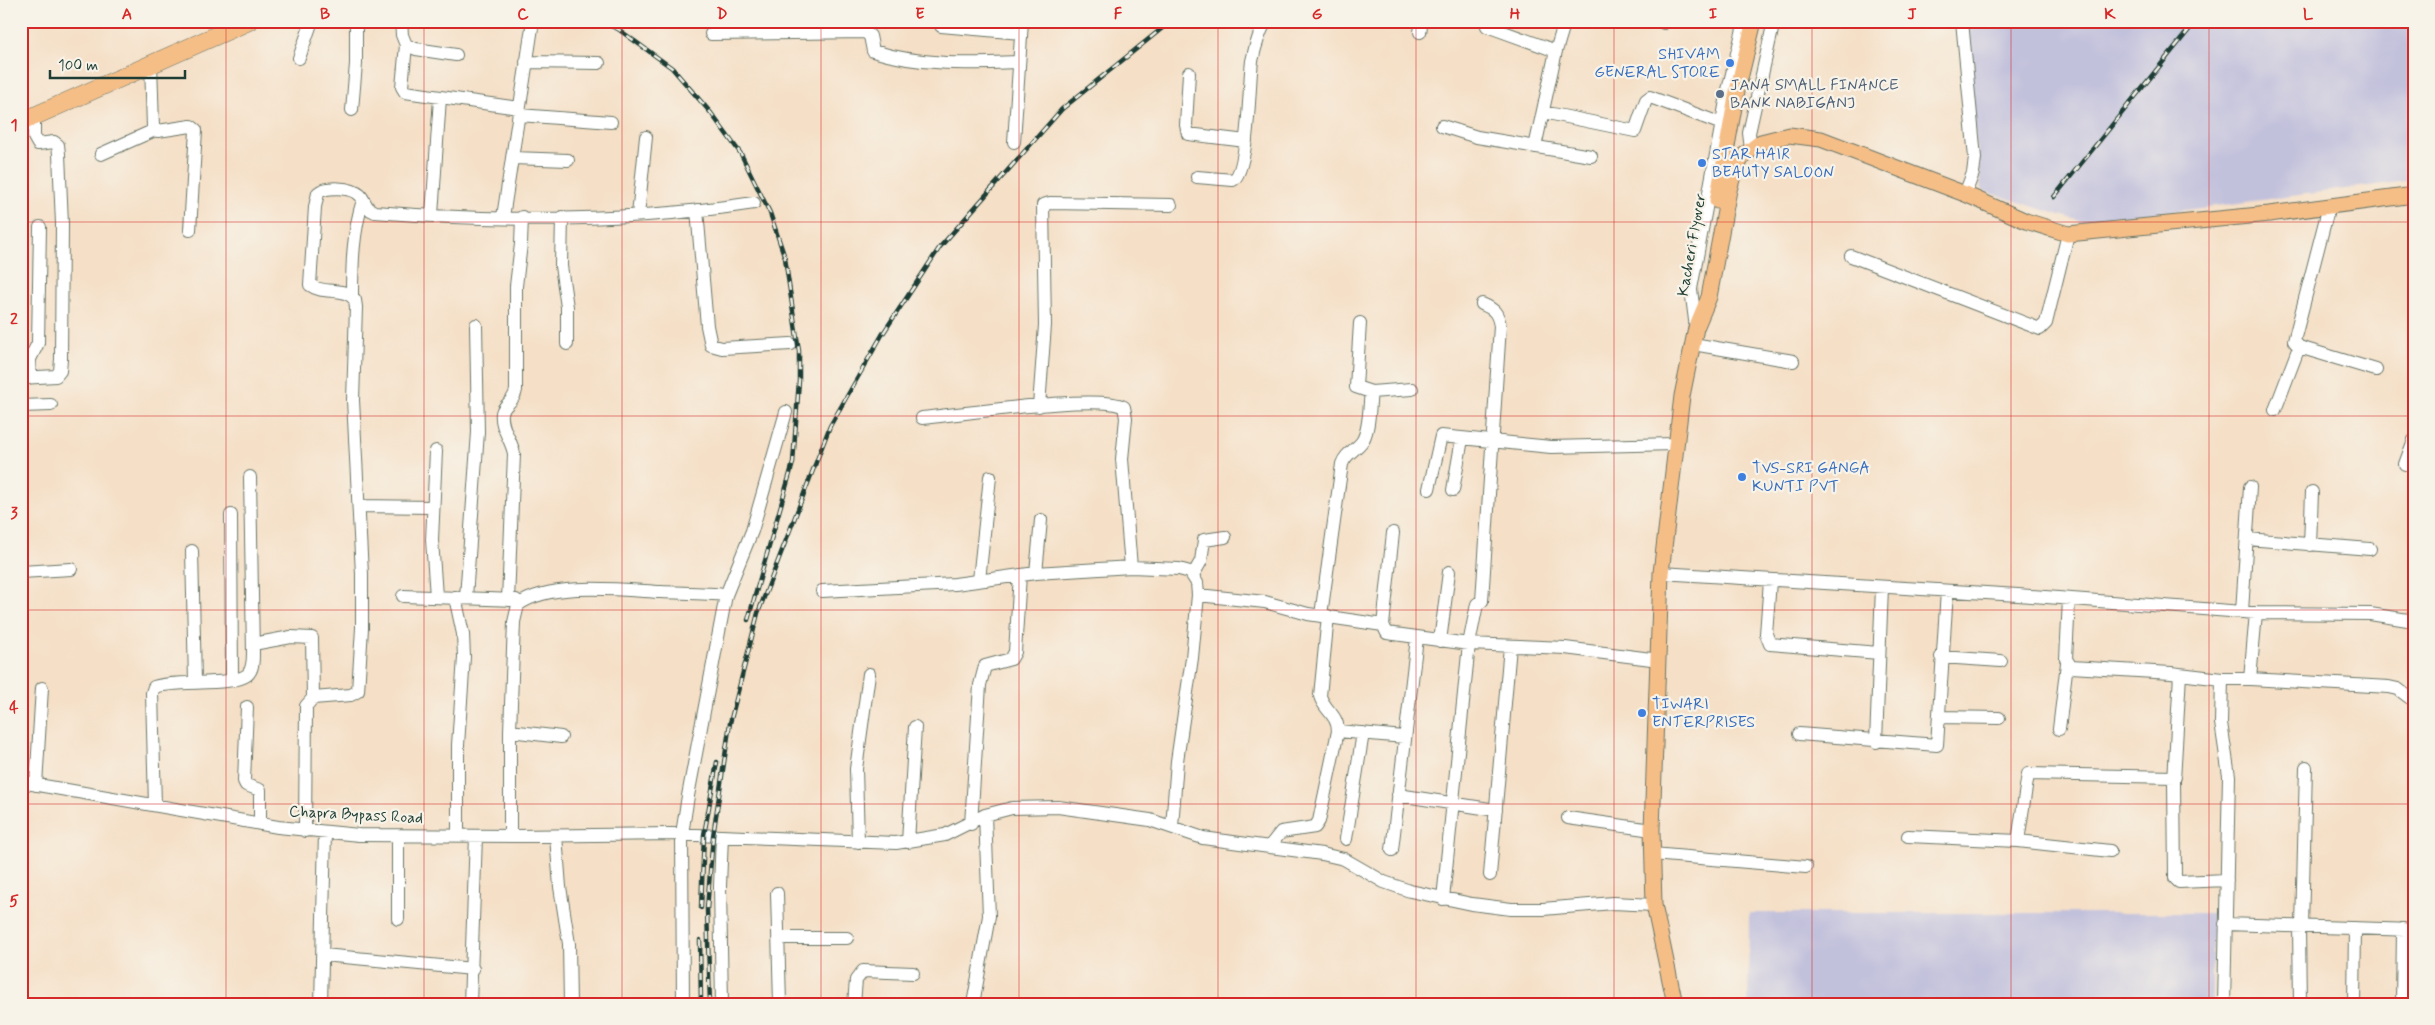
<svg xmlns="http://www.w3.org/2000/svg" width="2435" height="1025" viewBox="0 0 2435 1025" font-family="Mynerve,sans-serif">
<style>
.industrial{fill:#c2c1dc}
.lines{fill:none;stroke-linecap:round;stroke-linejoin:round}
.minor-casing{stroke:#6a7667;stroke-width:14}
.major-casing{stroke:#6a7667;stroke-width:17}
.highway-casing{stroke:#6a7667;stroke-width:19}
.minor{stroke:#fff;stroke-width:12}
.major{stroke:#f6be87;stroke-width:15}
.highway{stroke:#f6be87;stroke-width:18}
.rail-casing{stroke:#1f3d34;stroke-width:4.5}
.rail{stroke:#f7f3e8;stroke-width:2.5;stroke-dasharray:8;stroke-linecap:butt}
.grid{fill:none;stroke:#d62828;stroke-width:1;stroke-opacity:0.55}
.shop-dot{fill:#3f7fe0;stroke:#f7f3e8;stroke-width:2}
.service-dot{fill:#5c6f8a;stroke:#f7f3e8;stroke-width:2}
.labels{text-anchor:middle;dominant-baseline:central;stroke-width:4.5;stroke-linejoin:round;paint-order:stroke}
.shop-label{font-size:16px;fill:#366cbe;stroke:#f7f3e8;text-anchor:start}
.service-label{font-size:16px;fill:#4e5e75;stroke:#f7f3e8;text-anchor:start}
.street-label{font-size:16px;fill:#1f3d34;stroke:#f7f3e8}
.neatline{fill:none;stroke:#d62828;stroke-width:2}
.grid-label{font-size:16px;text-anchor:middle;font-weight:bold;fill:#d62828}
</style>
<rect width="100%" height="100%" fill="#f7f3e8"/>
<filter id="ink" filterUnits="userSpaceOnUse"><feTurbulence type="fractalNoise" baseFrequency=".02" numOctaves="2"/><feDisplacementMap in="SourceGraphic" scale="10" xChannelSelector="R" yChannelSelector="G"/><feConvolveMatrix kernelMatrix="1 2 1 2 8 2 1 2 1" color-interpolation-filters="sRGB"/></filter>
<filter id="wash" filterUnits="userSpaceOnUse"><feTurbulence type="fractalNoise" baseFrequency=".0096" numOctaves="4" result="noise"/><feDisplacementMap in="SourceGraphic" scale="20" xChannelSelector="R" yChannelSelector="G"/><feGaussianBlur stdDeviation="1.12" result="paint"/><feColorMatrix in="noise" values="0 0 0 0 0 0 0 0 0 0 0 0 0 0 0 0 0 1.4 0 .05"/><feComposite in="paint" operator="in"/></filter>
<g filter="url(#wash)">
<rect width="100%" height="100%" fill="#f5dfc6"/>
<path class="industrial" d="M1963 21H2414V180L2086 223 1981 190Z
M1749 913H2212V1004H1748Z"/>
</g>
<g filter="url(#ink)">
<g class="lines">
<defs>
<path id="minor" d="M401 21 402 35 406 45 416 49 456 55
M1659 21 1664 23
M1962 21 1975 158 1973 173 1965 194
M941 26 1021 33
M1487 26 1556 51
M1420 32 1422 21
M711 34 865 32 870 36 873 51C921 66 970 64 1019 62
M406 45 402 87 405 92 519 108
M299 58 312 21
M526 62 599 63
M151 63 153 127 158 131 191 126 196 130 190 230
M1189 73 1186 125 1188 134 1246 141
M352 110 356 64V21
M1543 112 1635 131 1646 100 1650 97 1722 124
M519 115 611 122
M1442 126 1477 137 1591 156
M1014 142 1022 21
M1535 147 1556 51 1565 21
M1751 149 1749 133 1774 21
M101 154 155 130
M513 158 568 160
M1197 177 1233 180C1249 171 1249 82 1252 61 1255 47 1259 33 1266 21
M2329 206 2294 341 2299 347 2376 370
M697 210 707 326 711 345 722 348 791 344
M432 215 440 98
M638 215 646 137
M503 217 533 21
M562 217 561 266 567 307V344
M1851 256 2040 329 2046 323 2068 234
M352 296C352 262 353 232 363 200
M1360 323 1356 387 1371 392 1412 389
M1696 328 1691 289 1728 90 1745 21
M1693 344 1793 361
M21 378 56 376 60 371 61 359 62 224 59 154 58 145 54 142 38 144 34 137V117
M29 378 30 359 38 343 40 227
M21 406 51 405
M1039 406 1045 325 1043 205 1050 203 1171 205
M2275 410 2299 347
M922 418C958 415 1099 393 1124 407L1126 418 1122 459 1131 567
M2405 464 2414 440
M1429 489 1441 436 1551 447 1675 444
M1453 490 1462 439
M359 506 433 507
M231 515 232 679
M1393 533 1383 625 1387 633 1469 644 1565 648 1659 660
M2247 539 2370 549
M2310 545 2312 492
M192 551 195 682
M21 572 71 569
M1036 573 1041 520
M1661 573 2018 595 2256 613 2370 614 2414 621
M1193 575 1201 561 1204 540 1225 537
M979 580 990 477
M1770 581 1766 634 1770 644 1879 653
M822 591 955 584 1036 573 1131 567 1179 569 1190 572 1197 583 1198 595 1192 658 1177 761 1172 827
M1198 595 1265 602 1308 614 1383 625
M403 596 516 600
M436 596 432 540 436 451
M455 597 463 634 464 657 458 745V836
M466 597 478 432 476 325
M2069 599 2066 659 2071 667 2171 673 2222 679
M508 600 514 454C512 440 500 428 502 413 504 403 514 403 516 390V286L521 244 522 217
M2242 612 2250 487
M1321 615 1342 464C1346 452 1357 450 1363 440 1370 427 1369 406 1371 392
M1440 641 1449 572
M253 644 291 637 312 638 313 698
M1941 657 2001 661
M2180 674 2174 781 2175 878 2179 882 2227 880
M2250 679 2389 687 2398 689 2414 701
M247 707 244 781 246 785 260 790V824
M1939 717 1999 718
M2059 729 2067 663
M510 731 561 737
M1338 731 1404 737
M1799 734 1937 745 1947 591
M1876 742 1882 587
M21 782 278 827 359 835 516 836 672 834 896 843 945 835 985 815 1012 808 1058 807 1150 820 1203 838 1322 854 1344 859 1384 882 1410 891 1472 904 1511 909H1543L1613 903 1654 905
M36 785 42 688
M1398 795 1496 810
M155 805 152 693 154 687C176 679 231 687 247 675 253 670 253 661 253 653L250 477
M1568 818 1652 830
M971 824 980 685 985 666 1011 659 1015 652 1020 575
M305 831 306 706 313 698 351 695 358 691 362 628V574L353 400 356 307 355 300C345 286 323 295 310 285L315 207 318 193C326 186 351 187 360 195 366 201 364 208 375 212 498 222 631 222 754 203
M510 836V731L514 622 518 605C550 581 623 590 661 592 682 593 704 593 726 595
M556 836 560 887 569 944 570 1004
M722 836 720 886 722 1004
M1908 836 2018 841 2110 851
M1346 839 1363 733
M2018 841 2028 774 2175 777
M858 842 856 769 869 674
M908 842 915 727
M1269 847 1281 832 1315 827 1319 821 1338 731C1338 715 1324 710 1320 696L1328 616
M1392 850 1417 638
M1652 854 1806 867
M1490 875 1510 646
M777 893 780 1004
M1443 899 1469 644 1477 604 1482 601 1500 326C1498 313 1494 309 1482 304
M398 919V836
M2225 924 2414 930
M2299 927 2300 1004
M2302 927 2306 767
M778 938H847
M323 955 473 969
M321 1004 325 832
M470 1004 476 836
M683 1004 682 834 688 796 726 595 752 531 786 412
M854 1004 856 980 863 971 913 973
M973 1004 989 916 985 815
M2224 1004 2229 776 2221 723 2222 679H2250L2256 613
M2354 1004 2355 928
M2402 1004 2403 929"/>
<path id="major" d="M1717 201 1737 91 1754 21
M1675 1004 1654 905 1652 830 1661 573 1682 396 1696 328 1709 297 1729 190 1735 169 1743 156 1761 142 1789 135 1821 139 1965 194 2026 221 2068 234 2269 214 2414 195"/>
<path id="highway" d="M21 122 249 21"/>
</defs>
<use href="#minor" class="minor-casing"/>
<use href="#major" class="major-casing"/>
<use href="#highway" class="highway-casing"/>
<use href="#minor" class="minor"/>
<use href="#major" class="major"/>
<use href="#highway" class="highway"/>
<defs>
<path id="rail" d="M599 21 618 29 672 68 711 113 741 154 770 213 785 258 799 351V380L793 463 748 620
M2054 197 2196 21
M701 908 704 835 717 762
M700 940 701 1004
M710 1004 707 909 713 836 730 723 758 613 830 426 882 335 940 247 1062 109 1171 21"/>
</defs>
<use href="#rail" class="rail-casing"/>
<use href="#rail" class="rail"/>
</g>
</g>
<path class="grid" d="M226 21V1004M424 21V1004M622 21V1004M821 21V1004M1019 21V1004M1218 21V1004M1416 21V1004M1614 21V1004M1812 21V1004M2011 21V1004M2209 21V1004M21 222H2414M21 416H2414M21 610H2414M21 804H2414"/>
<g class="shop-dot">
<circle cx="1730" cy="63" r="5"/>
<circle cx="1702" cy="163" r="5"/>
<circle cx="1742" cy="477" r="5"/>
<circle cx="1642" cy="713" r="5"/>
</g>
<circle class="service-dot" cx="1720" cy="94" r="5"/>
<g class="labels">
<g class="shop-label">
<text x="1720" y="54" text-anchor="end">SHIVAM<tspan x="1720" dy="18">GENERAL STORE</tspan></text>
<text x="1712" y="154">STAR HAIR<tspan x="1712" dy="18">BEAUTY SALOON</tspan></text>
<text x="1752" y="468">TVS-SRI GANGA<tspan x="1752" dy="18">KUNTI PVT</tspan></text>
<text x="1652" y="704">TIWARI<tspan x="1652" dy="18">ENTERPRISES</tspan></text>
</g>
<g class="service-label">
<text x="1730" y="85">JANA SMALL FINANCE<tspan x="1730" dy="18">BANK NABIGANJ</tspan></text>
</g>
<g class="street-label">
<text transform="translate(1692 245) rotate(-80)">Kacheri Flyover</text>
<text transform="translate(356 815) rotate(3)">Chapra Bypass Road</text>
</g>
</g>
<rect width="2435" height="1025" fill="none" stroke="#f7f3e8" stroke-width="55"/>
<path d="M50 70v8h135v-8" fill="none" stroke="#1f3d34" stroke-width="2.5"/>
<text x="58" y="70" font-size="15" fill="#1f3d34" stroke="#f7f3e8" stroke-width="4" paint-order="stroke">100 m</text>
<rect x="28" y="28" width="2380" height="970" class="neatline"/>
<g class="grid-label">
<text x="127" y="19">A</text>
<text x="325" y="19">B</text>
<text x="523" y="19">C</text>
<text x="722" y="19">D</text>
<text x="920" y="19">E</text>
<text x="1118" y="19">F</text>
<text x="1317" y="19">G</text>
<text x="1515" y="19">H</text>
<text x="1713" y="19">I</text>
<text x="1912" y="19">J</text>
<text x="2110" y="19">K</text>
<text x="2308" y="19">L</text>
<text x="14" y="130">1</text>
<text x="14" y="324">2</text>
<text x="14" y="518">3</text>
<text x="14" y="712">4</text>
<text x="14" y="906">5</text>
</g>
</svg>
